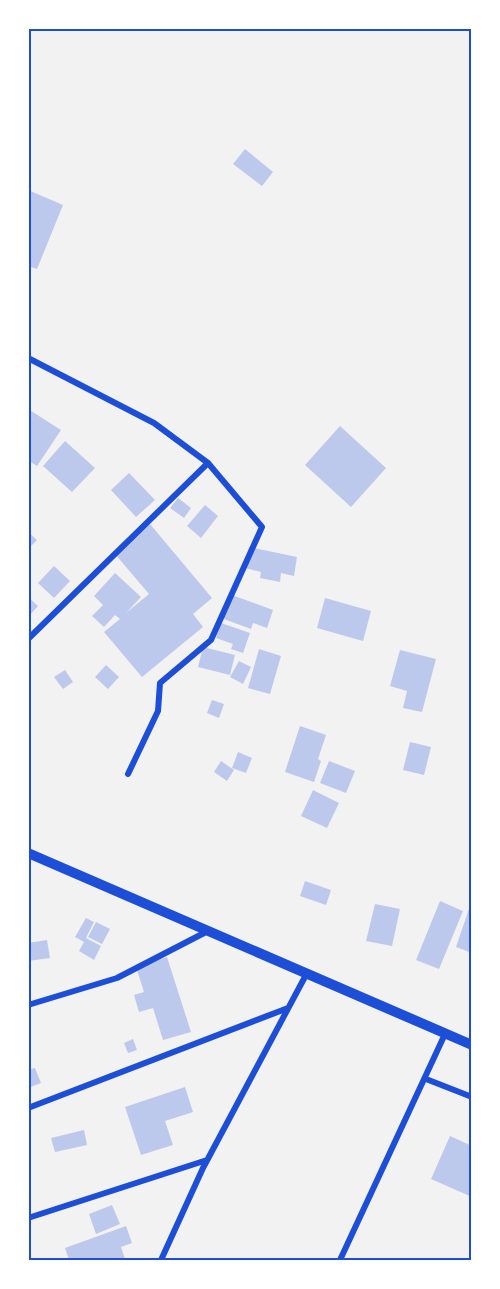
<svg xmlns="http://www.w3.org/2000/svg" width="500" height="1289" viewBox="0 0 500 1289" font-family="Cabin,sans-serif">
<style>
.building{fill:#bdc9ec}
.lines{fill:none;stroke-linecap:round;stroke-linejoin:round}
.minor{stroke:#1d4ed8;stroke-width:6}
.tertiary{stroke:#1d4ed8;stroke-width:10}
.neatline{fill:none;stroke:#1d4ed8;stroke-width:2}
</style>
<rect width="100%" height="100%" fill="#f2f2f2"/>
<path class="building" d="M245 149 273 172 262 186 233 164Z
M28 190 63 205 37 269 28 266Z
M28 409 61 430 37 466 28 460Z
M340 426 386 468 351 507 305 465Z
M65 441 95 468 72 492 43 466Z
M129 473 155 500 136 517 111 490Z
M178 498 191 508 184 518 170 508Z
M205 505 218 516 201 538 187 526Z
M150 524 212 598 193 614 203 627 142 677 104 632 120 619 115 615 104 627 92 616 103 605 94 596 115 573 141 597 126 613 149 594 115 554Z
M28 532 37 540 28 549Z
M249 547 297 557 294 576 281 573 280 582 260 578 261 572 245 568Z
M54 566 70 581 54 598 38 583Z
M229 594 273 610 267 628 253 623 251 629 221 618Z
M28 597 38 606 28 617Z
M325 598 371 611 363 641 317 628Z
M221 623 250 633 243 653 231 649 233 644 216 638Z
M203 647 235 655 230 675 198 667Z
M259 649 281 656 270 694 248 688Z
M400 650 436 659 422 712 403 708 407 691 390 686Z
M239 661 251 667 243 684 230 677Z
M106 665 119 677 108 689 95 677Z
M65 670 73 682 63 689 54 677Z
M212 700 224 704 219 718 207 713Z
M300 726 326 735 318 759 321 761 314 782 285 772Z
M410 742 431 747 424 775 403 770Z
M238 752 252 758 246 773 232 768Z
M221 761 234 770 227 781 214 772Z
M329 761 355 771 346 793 320 783Z
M313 790 339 803 327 828 301 816Z
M305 881 331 890 326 905 300 896Z
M440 901 463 911 439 969 416 960Z
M471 903H472V953L456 947Z
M375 904 400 909 392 946 366 941Z
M86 918 94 922 86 938 101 946 94 960 79 951 84 942 75 937Z
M96 922 110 929 102 944 88 937Z
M47 940 50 958 28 961V943Z
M167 957 191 1032 163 1040 153 1008 139 1012 134 995 144 992 136 967Z
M133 1039 137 1050 128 1053 124 1043Z
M35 1068 41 1083 28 1088V1070Z
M185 1087 193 1112 165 1121 173 1145 141 1155 125 1107Z
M84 1130 87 1145 55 1152 51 1138Z
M450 1136 472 1146V1197L431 1179Z
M112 1205 120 1224 96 1234 89 1214Z
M126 1226 132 1243 121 1247 125 1259 69 1260 65 1248Z"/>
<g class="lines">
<path class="minor" d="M28 358 154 423 208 463 28 639
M128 774 158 711 160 683 211 640 262 527 208 463
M28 1005 117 978 208 931
M426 1079 472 1097
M28 1108 288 1008
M28 1218 207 1160
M161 1260 203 1168 307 973
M340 1260 445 1034"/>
<path class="tertiary" d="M28 853 472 1045"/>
</g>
<rect width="500" height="1289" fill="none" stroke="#ffffff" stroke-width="60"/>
<rect x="30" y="30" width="440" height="1229" class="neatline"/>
</svg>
